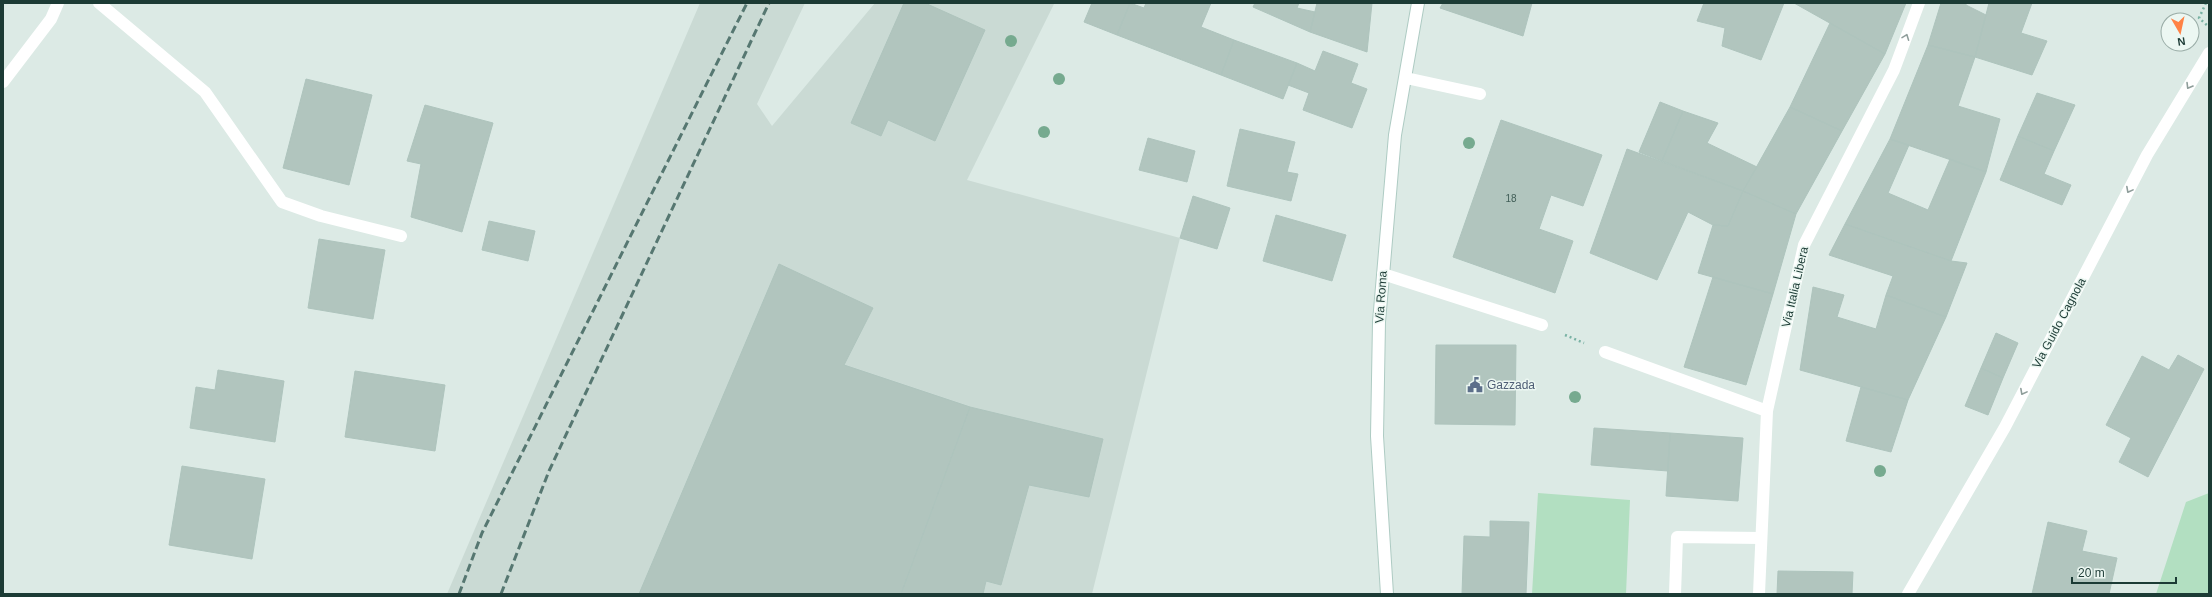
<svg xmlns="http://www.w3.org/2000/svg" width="2212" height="597" viewBox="0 0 2212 597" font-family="Arial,sans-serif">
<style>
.built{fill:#cadad4}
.green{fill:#b2dfc1}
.building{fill:#b1c5be;stroke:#aec4bd}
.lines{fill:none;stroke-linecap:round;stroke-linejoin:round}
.secondary-casing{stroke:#aecbc3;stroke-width:14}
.path{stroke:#79b2a4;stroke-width:2.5;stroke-dasharray:2 3;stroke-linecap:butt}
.service{stroke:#fff;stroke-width:12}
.minor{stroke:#fff;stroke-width:12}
.secondary{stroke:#fff;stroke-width:12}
.rail{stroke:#567771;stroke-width:3;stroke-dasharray:8 4;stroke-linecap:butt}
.tree{fill:#76aa8f}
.oneway{stroke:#8e9d9a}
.labels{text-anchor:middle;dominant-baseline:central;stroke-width:3;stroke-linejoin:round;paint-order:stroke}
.number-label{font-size:10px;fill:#415e57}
.street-label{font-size:12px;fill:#1c3b35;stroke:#ecf7f2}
.service-label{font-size:12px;fill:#4e5e75;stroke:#ecf7f2;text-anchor:start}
</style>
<rect width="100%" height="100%" fill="#dceae5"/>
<path class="built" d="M700 3H805L757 104 772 126 875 3 1054 4 967 180 1180 238 1092 594H447Z"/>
<path class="green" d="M1538 493 1630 500 1626 594H1532Z
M2209 493V594H2156L2186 502Z"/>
<path class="building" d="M904 3H925L985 30 935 141 888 120 881 136 851 123Z
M1092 3H1130L1117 35 1084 22Z
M1130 3 1144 8 1146 3H1211L1201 27 1234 40 1221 75 1117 35Z
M1255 3H1299L1297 8 1315 12 1310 32 1253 7Z
M1317 3H1372L1367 52 1310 32Z
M1443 3H1532L1523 36 1440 8Z
M1704 3H1784L1761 60 1722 46 1725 28 1697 21Z
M1794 3H1906L1885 54Z
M1941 3H1966V5L1986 15 1975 57 1928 45Z
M1989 3H2032L2021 33 2047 41 2032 75 1975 57Z
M1830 23 1885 54 1842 131 1790 107Z
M1234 40 1297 63 1283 99 1221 75Z
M1928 45 1975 57 1958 106 2000 119 1986 172 1890 139Z
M1323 51 1358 64 1351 83 1367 89 1352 128 1303 110 1309 93 1288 85 1297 63 1315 71Z
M306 79 372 95 349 185 283 168Z
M2037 93 2075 105 2054 151 2018 136Z
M1660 102 1683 111 1662 161 1639 152Z
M425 105 493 123 462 232 411 217 421 164 407 161Z
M1790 107 1842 131 1796 214 1743 191Z
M1683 111 1718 123 1707 143 1757 167 1743 191 1662 161Z
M1501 120 1602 155 1583 206 1551 195 1539 229 1573 241 1555 293 1453 257Z
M1240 129 1295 142 1287 172 1298 174 1291 201 1227 186Z
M2018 136 2054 151 2044 174 2071 185 2062 205 2000 180Z
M1148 138 1195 151 1187 182 1139 170Z
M1890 139 1909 145 1888 193 1928 210 1950 159 1986 172 1951 261 1845 224Z
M1627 149 1743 191 1728 226 1713 225 1688 212 1657 280 1590 253Z
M1743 191 1796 214 1773 294 1698 273 1713 225 1728 226Z
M1193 196 1230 208 1217 249 1180 238Z
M1276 215 1346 235 1332 281 1263 261Z
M489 221 535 231 528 261 482 250Z
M1845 224 1951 261 1967 263 1946 317 1886 295 1893 276 1829 255Z
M319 239 385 250 373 319 308 308Z
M779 264 873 308 844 365 970 407 901 594H639Z
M1713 277 1773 294 1746 385 1684 367Z
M1813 287 1844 295 1837 317 1876 329 1886 295 1946 317 1908 400 1800 370Z
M1996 333 2018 343 2003 378 1981 368Z
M1436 345H1516L1515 425 1435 424Z
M2178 355 2204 369 2148 477 2119 462 2131 438 2106 425 2142 356 2169 370Z
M1981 368 2003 378 1988 415 1965 406Z
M218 370 284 381 275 442 190 428 196 387 215 390Z
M355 371 445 385 435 451 345 437Z
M1861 387 1908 400 1891 452 1846 441Z
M970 407 1103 439 1089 497 1029 485 1001 585 986 581 983 594H901Z
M1594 428 1670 433 1668 471 1591 465Z
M1670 433 1743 438 1738 501 1666 496Z
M182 466 265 479 252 559 169 545Z
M1490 521 1529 522 1526 594H1462L1464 536 1490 537Z
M2048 522 2087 531 2082 551 2117 558 2109 594H2032Z
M1778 571 1853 572 1852 594H1777Z"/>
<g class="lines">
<defs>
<path id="secondary" d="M1387 594 1377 436 1379 322 1395 135 1418 3"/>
</defs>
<use href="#secondary" class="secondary-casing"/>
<path class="path" d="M2206 3 2199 18 2209 27
M1565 335 1584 343"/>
<path class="service" d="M1406 78 1480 94
M1675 594 1677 537 1761 538"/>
<path class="minor" d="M99 3 205 92 282 202 321 216 401 236
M3 82 51 19 58 3
M1383 274 1542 325
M1605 352 1767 411
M1759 594 1767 411 1804 245 1894 70 1919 3
M1908 594 2005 427 2147 155 2209 53"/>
<use href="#secondary" class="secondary"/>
<path class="rail" d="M459 594 482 533 747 3
M501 594 549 471 769 3"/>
</g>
<g class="tree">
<circle cx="1011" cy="41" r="6"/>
<circle cx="1059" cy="79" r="6"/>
<circle cx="1044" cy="132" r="6"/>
<circle cx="1469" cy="143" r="6"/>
<circle cx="1575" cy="397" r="6"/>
<circle cx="1880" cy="471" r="6"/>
</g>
<defs><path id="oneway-chevron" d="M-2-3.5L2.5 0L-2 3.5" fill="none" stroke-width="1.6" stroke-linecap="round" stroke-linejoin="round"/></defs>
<g class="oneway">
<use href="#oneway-chevron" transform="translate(1906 37) rotate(-69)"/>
<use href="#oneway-chevron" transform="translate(2189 86) rotate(121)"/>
<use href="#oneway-chevron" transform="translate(2129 190) rotate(118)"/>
<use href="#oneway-chevron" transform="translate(2023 392) rotate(118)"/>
</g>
<defs>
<symbol id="civic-bare" viewBox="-9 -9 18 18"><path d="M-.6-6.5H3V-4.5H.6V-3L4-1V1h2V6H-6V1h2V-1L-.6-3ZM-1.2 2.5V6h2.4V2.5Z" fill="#5c6f8a" stroke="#ecf7f2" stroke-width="2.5" paint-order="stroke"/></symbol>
</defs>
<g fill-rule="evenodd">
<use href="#civic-bare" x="1464" y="374" width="22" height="22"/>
</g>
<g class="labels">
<g class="number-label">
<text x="1511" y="198">18</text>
</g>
<g class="street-label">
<text transform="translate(1795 287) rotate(-77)">Via Italia Libera</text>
<text transform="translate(1381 297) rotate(-86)">Via Roma</text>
<text transform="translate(2059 323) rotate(-62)">Via Guido Cagnola</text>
</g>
<g class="service-label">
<text x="1487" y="385">Gazzada</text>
</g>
</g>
<rect width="2212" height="597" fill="none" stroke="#1c3b35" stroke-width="8"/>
<g transform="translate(2180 32) rotate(171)"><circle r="19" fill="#ecf7f2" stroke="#99aca6"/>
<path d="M0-3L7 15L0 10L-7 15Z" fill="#ff8245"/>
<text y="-6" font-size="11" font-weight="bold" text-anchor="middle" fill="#1c3b35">N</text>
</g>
<path d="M2072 577v6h104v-6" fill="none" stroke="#1c3b35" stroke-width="2"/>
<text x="2078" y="577" font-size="12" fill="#1c3b35" stroke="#ecf7f2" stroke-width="3" paint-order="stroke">20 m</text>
</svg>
